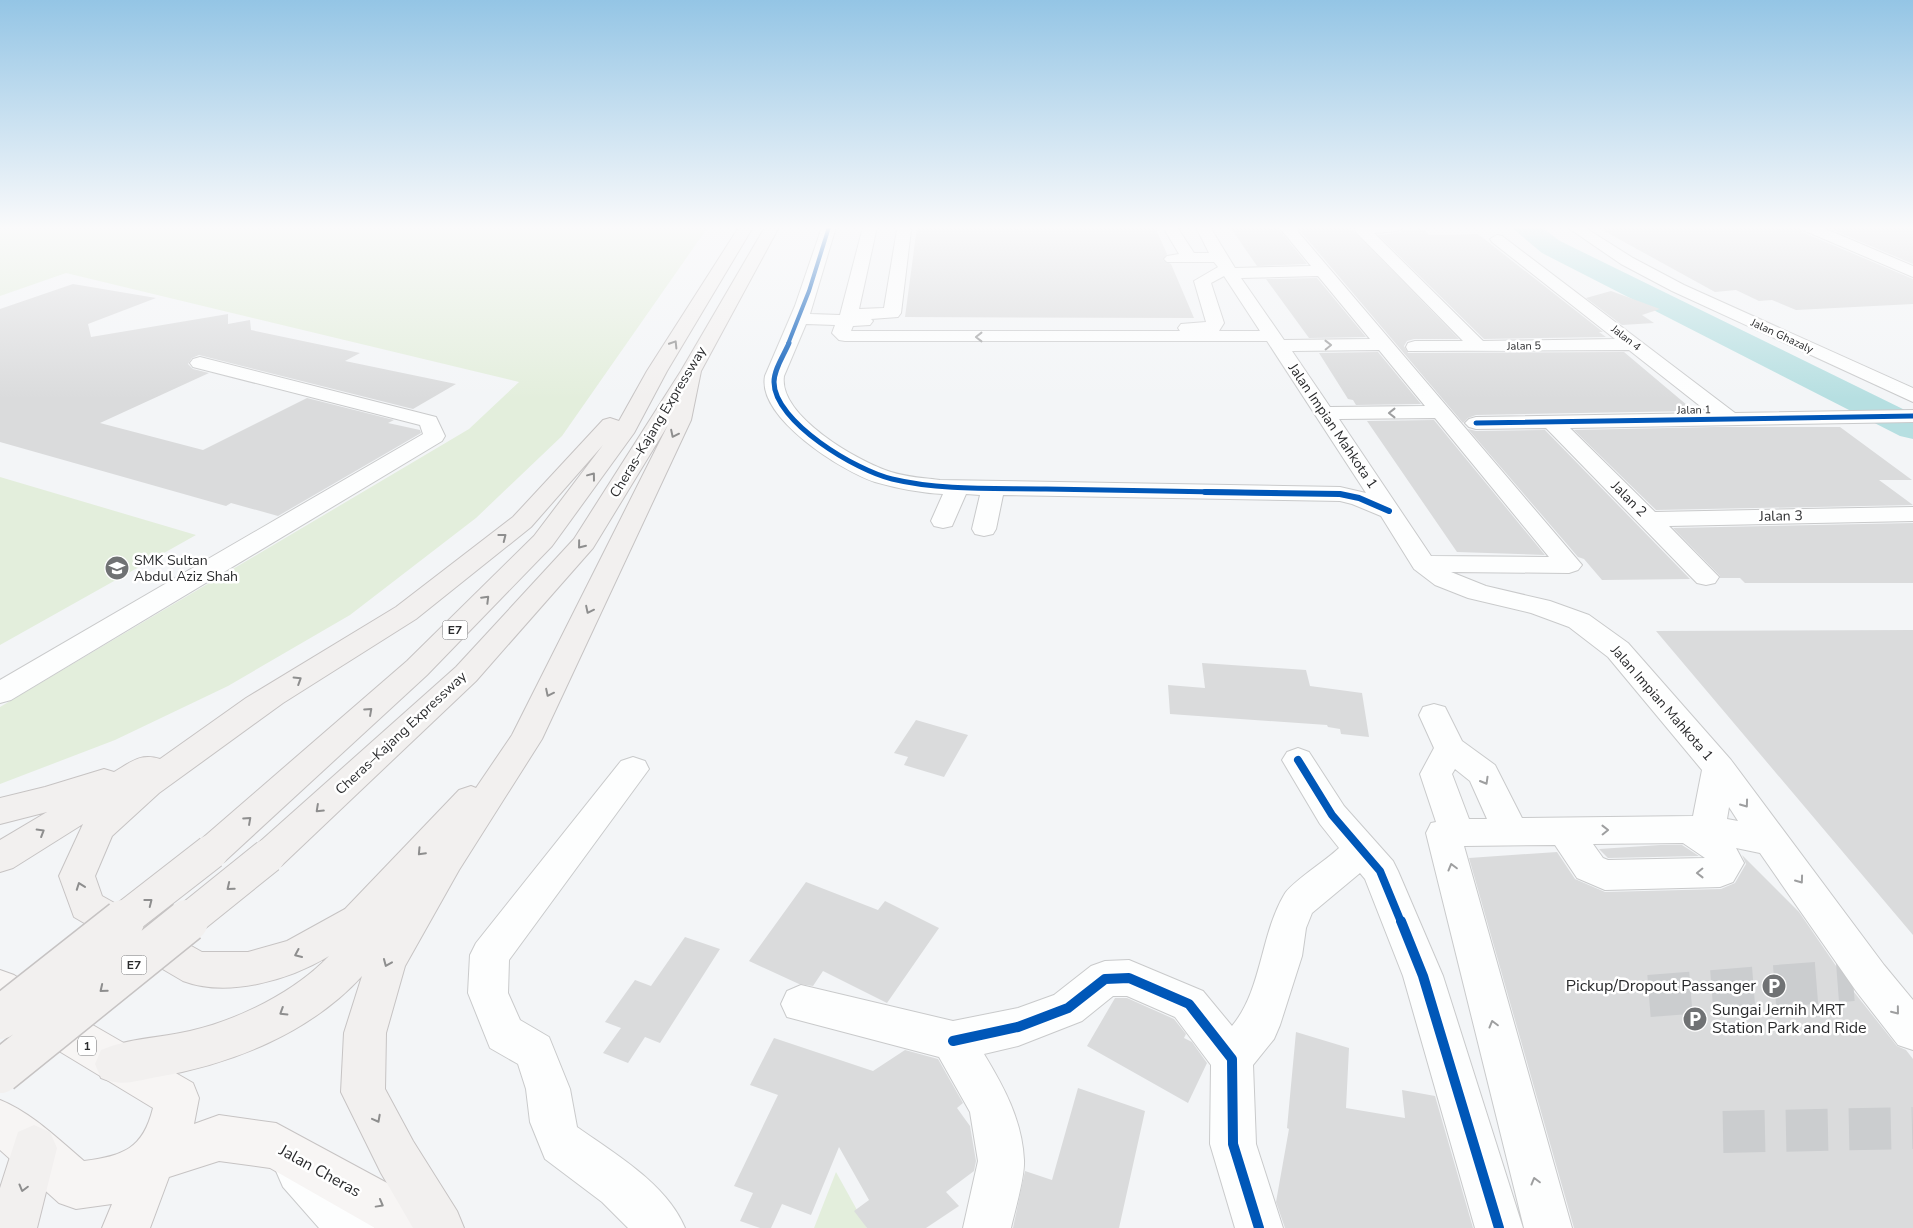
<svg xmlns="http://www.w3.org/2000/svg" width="1913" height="1228" viewBox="0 0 1913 1228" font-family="'Nunito Sans',sans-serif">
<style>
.green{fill:#e3eedc}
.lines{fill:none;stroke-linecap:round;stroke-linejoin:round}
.river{fill:#b6dfe1;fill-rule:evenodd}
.building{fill:#dadbdc}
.minor-tunnel{stroke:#cbcdcf;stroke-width:42;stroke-dasharray:42 21;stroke-linecap:butt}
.minor-casing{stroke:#c9cacb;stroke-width:2}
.major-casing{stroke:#c6c3c3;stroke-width:2}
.highway-casing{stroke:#c6c3c3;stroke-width:2}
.minor{fill:#fdfefe;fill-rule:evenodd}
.major{fill:#f7f5f4;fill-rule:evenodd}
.highway{fill:#f2f0ef;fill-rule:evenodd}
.highway-bridge-far1-casing{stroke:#c6c3c3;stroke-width:36;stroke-linecap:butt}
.highway-bridge-casing{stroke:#c6c3c3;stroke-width:45;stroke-linecap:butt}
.highway-bridge-far1{stroke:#f2f0ef;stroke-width:34}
.highway-bridge{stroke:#f2f0ef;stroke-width:42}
.cycleway-far4-casing{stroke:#fff;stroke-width:5.5}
.cycleway-far3-casing{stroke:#fff;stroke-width:8}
.cycleway-far2-casing{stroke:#fff;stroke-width:9}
.cycleway-far1-casing{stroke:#fff;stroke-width:11}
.cycleway-casing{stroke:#fff;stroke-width:13}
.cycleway-far4{stroke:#0057b8;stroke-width:4}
.cycleway-far3{stroke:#0057b8;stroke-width:5}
.cycleway-far2{stroke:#0057b8;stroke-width:6}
.cycleway-far1{stroke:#0057b8;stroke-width:8}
.cycleway{stroke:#0057b8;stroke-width:10}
.oneway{stroke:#9e9fa0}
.oneway2{stroke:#8e8e8e}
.oneway3{stroke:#909090}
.labels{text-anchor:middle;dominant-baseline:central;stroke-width:5;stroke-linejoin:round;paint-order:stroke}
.far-street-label{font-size:11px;fill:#2a2b2d;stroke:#fff}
.shield{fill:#fff;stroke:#6a6b6c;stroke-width:1}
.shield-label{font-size:12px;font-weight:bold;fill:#2a2b2d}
.street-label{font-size:14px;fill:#2a2b2d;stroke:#fff}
.poi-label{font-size:14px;fill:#2a2b2d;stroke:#fff;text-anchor:start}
.near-poi-label{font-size:16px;fill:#2a2b2d;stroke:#fff;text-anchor:end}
.near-street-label{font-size:16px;fill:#2a2b2d;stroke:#fff}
</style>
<rect width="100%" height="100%" fill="#f3f5f7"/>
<path class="green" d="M0 227H708L562 436 476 518 350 615 228 686 115 740 0 784V707L469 429 519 382 66 273 0 296Z
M0 477 196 535 0 645Z
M836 1172 867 1228H814Z"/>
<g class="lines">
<path class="river" d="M1511 227H1541L1560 241 1913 414V439L1900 436 1542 253Z"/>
</g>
<path class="building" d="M917 227H1155L1167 254 1163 260 1171 264 1194 318 905 317Z
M1230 227H1277L1307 264 1257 266Z
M1297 227H1346L1353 230 1459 339H1414L1407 341 1404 346 1408 353 1624 352 1694 411 1476 415 1468 418 1463 423Z
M1597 227H1799L1802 232 1913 279V304L1796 310 1772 300 1759 301 1736 290 1715 292Z
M1826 227H1913V264Z
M1423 229 1429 235 1478 234 1603 332H1599L1606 337 1484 339 1378 235 1398 233 1404 230Z
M1317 278 1366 337 1309 338 1266 279Z
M73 284 156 298 88 324 91 337 228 314V324L250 320 251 330 360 353 345 361 456 384 413 409 199 355 192 358 188 364 193 369 209 373 100 423 203 450 307 398 394 420 388 423 420 430 421 433 278 516 231 503 226 506 0 442V309Z
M1611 291 1660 309 1642 315 1654 323 1622 325 1586 298Z
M1378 352 1421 404 1356 405 1353 400 1348 399 1319 353Z
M1434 420 1545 555 1457 552 1367 421Z
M1714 427H1840L1912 480H1879L1913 505 1656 510 1574 430Z
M1468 429 1476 431 1545 430 1690 579 1602 580 1584 559 1578 557Z
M1913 523V583H1745L1740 578H1720V576L1673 528Z
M1913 630V935L1656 631Z
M1202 663 1306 670 1310 686 1362 693 1369 737 1341 734 1340 729 1328 727 1327 725 1170 714 1168 685 1205 688Z
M916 720 968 735 944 777 904 765 908 757 894 753Z
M1660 845H1682L1699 856 1608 858 1599 849Z
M1557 852 1575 879 1605 892 1721 889 1735 883 1746 864 1742 855 1799 912 1854 992 1897 1046 1906 1050 1913 1059V1228H1574L1469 858Z
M806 882 878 910 885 901 939 928 887 1003 823 971 813 986 799 984 749 961Z
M685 937 720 949 660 1043 645 1037 628 1063 603 1053 621 1028 605 1022 635 980 651 986Z
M1115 998H1127L1174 1019 1186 1034 1184 1038 1192 1042 1207 1063 1188 1103 1087 1046Z
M1296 1032 1349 1048 1346 1108 1405 1118 1402 1090 1435 1096 1473 1228H1285L1276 1202 1289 1129 1287 1128Z
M774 1038 873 1071 905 1050 938 1059 963 1103 957 1108 970 1126 976 1161 974 1171 946 1192 959 1206 926 1228H867L854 1211 869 1200 839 1147 811 1215 782 1204 771 1228H760L740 1221 753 1193 734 1186 778 1095 750 1085Z
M1078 1088 1145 1111 1119 1228H1013L1025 1171 1052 1180Z"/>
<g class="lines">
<path class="minor-tunnel" d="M1649 996 1853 980
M1723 1132 1913 1128"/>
<defs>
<path id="minor" d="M822 227H836L810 314 840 315 863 227H877L859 309 884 308 897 230 899 227H909L911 230 901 313 898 317 871 319 873 321 870 325 853 326 851 331H1180L1178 328 1181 324 1206 322 1194 281 1218 267 1214 262H1167L1164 259 1167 256 1179 254 1163 227H1177L1194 253H1209L1196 227H1210L1235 268 1311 266 1279 227H1294L1582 565 1578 570 1569 573 1451 572 1486 586 1550 601 1589 615 1628 643 1731 760 1884 965 1913 1000V1050L1898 1045 1856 991 1760 853 1736 848 1744 863 1733 882 1720 887 1605 890 1577 878 1555 845 1464 846 1572 1228H1524L1426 833 1431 823 1436 822 1420 774 1434 748 1419 715 1423 707 1434 704 1445 707 1462 741 1495 765 1522 818 1693 816 1702 770 1608 657 1569 627 1531 613 1468 598 1435 585 1414 569 1381 516 1352 504 1340 501 1003 495 996 529 993 534 984 536 975 534 972 529 980 495 966 494 952 526 943 528 934 526 931 521 943 494C921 493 896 488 875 482 842 471 757 418 765 376L795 306ZM1224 276 1260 331H1219L1224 323 1211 283ZM1318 276 1370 339 1284 340 1241 278ZM806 324 835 325 832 333 839 340 845 341H1267L1366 493 1340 487 940 480C924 478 906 477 891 472 859 462 778 416 784 376ZM1379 350 1425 406 1330 407 1292 351ZM1435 418 1549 557 1431 556 1339 419ZM1455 769 1470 781 1487 819H1469L1452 774ZM1729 807 1738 821 1727 819ZM1683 843 1705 858 1608 860 1603 858 1593 844Z
M1357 227H1405L1398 231 1374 233 1483 341 1615 339 1492 242 1490 239 1497 235 1502 236 1735 413 1913 410V422L1570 428 1655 512 1913 507V521L1669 526 1719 577 1715 583 1706 585 1697 583 1546 428 1476 429 1469 427 1465 423 1469 419 1476 417 1709 413 1629 350 1408 351 1406 347 1408 343 1415 341H1463L1357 233 1355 230Z
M1567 227H1584L1633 258 1684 285 1913 388V402L1672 291 1621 264Z
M1801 227H1821L1913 266V277L1803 230Z
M200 357 436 417 445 436 442 441 11 700 0 703V680L423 434 420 425 193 367 190 363 193 359Z
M1298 748 1309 752 1344 806 1393 861 1398 871 1443 976 1523 1228H1475L1403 976 1365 879 1360 873 1312 913 1306 928 1302 956 1280 1025 1274 1039 1253 1065 1256 1144 1283 1228H1235L1210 1144 1211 1065 1175 1017 1127 996H1113L1082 1021 1018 1046 984 1054C1004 1087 1022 1120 1024 1160 1025 1177 1015 1210 1011 1228H963L978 1161 970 1112 939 1057 787 1017 781 1004 787 991 801 985 953 1021 1018 1008 1054 995 1091 966 1105 961 1129 960 1203 991 1232 1026C1262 990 1260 936 1284 895 1290 883 1327 860 1339 848L1320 824 1282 760 1287 752Z
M633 757 645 761 649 769 509 960 508 993 520 1020 549 1037 570 1089 577 1127C615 1154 667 1184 685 1228H628L602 1202 545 1159 530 1122 526 1089 518 1064 490 1048 468 993 470 955 476 943 621 761Z
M299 1148 315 1155 368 1211 375 1228H319L283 1187 276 1171 283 1155Z"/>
<path id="major" d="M0 970 14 975 84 1020 193 1083 199 1098 194 1124 219 1115 276 1123 439 1211 446 1228H375L270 1168 219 1161 169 1177 150 1228H102L112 1204 76 1209 59 1203 0 1150V1100C32 1113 58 1139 84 1161 123 1156 143 1149 153 1108L54 1048 0 1010Z"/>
<path id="highway" d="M739 227H753L667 371 634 433 552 546 427 675 224 862 211 866 198 862 193 852 198 842 407 661 534 536 603 445 531 527 416 619 283 703 159 793 112 836 95 876 102 896 202 952H248L287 941 345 909 459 790 471 786 476 788 512 735 668 425 593 548 476 681 281 866 268 870 255 866 250 856 255 846 456 667 574 539 681 371 765 227H779L701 371 691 420 542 739 459 870 405 966 386 1033 385 1089 413 1141 457 1211 464 1228H413L381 1173 341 1092 344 1033 362 976C310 1033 232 1064 157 1077 134 1081 123 1087 101 1078L95 1064 101 1050C129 1038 160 1038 190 1031 238 1020 295 992 329 956 290 980 228 998 183 981L74 917 59 876 83 824 13 868 0 872V840L47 812 0 824V798L45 787 104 769 114 772C131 762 140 753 160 759L246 698 396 607 513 517 603 420 610 418 619 421 647 371Z
M34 1125 50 1132 57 1148 37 1228H0V1188L18 1132Z"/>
</defs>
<use href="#minor" class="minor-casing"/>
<use href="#major" class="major-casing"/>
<use href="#highway" class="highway-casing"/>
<use href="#minor" class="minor"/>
<use href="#major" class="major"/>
<use href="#highway" class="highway"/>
<defs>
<path id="highway-bridge-far1" d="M121 922 211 852
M186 922 268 856"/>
<path id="highway-bridge" d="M0 1018 123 921
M0 1072 187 921"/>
</defs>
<use href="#highway-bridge-far1" class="highway-bridge-far1-casing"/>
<use href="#highway-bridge" class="highway-bridge-casing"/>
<use href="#highway-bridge-far1" class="highway-bridge-far1"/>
<use href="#highway-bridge" class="highway-bridge"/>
<defs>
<path id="cycleway-far4" d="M788 344 809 291 829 227"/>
<path id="cycleway-far3" d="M789 343C784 355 774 369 774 382 774 422 857 471 892 479 942 491 995 488 1046 489 1123 490 1200 492 1277 493
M1476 423 1913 416"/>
<path id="cycleway-far2" d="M1205 492 1340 494 1359 498 1389 511"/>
<path id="cycleway-far1" d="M1298 760 1332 815 1380 871 1401 922"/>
<path id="cycleway" d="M1401 921 1423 976 1499 1228
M953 1041 1018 1027 1068 1008 1105 979 1129 978 1189 1004 1232 1059 1233 1144 1259 1228"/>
</defs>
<use href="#cycleway-far4" class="cycleway-far4-casing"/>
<use href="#cycleway-far3" class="cycleway-far3-casing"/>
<use href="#cycleway-far2" class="cycleway-far2-casing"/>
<use href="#cycleway-far1" class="cycleway-far1-casing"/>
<use href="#cycleway" class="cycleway-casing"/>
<use href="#cycleway-far4" class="cycleway-far4"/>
<use href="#cycleway-far3" class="cycleway-far3"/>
<use href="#cycleway-far2" class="cycleway-far2"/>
<use href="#cycleway-far1" class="cycleway-far1"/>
<use href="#cycleway" class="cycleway"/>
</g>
<defs><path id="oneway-chevron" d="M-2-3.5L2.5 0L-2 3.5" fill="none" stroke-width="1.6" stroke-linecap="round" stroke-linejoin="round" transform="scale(1.25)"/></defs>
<g class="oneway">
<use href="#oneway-chevron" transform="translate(979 337) rotate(180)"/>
<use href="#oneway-chevron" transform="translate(1328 345) rotate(-1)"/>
<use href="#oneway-chevron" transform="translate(1392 413) rotate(180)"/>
<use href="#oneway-chevron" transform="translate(1485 781) rotate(60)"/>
<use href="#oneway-chevron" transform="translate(1745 804) rotate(54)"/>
<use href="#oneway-chevron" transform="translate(1605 830) rotate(-1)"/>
<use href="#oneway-chevron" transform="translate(1452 867) rotate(-105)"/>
<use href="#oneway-chevron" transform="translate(1700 873) rotate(179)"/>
<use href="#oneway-chevron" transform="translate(1800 880) rotate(54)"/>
<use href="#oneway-chevron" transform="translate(1896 1011) rotate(51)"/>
<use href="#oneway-chevron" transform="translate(1493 1024) rotate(-105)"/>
<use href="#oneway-chevron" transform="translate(1535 1181) rotate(-105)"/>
</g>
<g class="oneway2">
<use href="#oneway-chevron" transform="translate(674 344) rotate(-58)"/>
<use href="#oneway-chevron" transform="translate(674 434) rotate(116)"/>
<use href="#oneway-chevron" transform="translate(592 476) rotate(-53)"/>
<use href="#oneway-chevron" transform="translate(503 537) rotate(-38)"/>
<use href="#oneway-chevron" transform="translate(581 545) rotate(129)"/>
<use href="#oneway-chevron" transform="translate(486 599) rotate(-45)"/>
<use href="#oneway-chevron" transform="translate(589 610) rotate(116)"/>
<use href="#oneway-chevron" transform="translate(298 680) rotate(-32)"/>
<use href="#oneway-chevron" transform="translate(549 693) rotate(116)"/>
<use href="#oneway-chevron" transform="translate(369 711) rotate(-42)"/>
<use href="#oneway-chevron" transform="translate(319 809) rotate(137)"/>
<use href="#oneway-chevron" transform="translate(248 820) rotate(-42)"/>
<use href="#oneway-chevron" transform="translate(41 832) rotate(-31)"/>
<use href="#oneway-chevron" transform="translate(421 852) rotate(133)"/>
<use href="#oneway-chevron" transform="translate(80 886) rotate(-110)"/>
<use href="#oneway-chevron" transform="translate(230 887) rotate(141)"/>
<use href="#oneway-chevron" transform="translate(149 902) rotate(-38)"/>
<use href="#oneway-chevron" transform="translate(298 954) rotate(156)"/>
<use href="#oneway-chevron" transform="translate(387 963) rotate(113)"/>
<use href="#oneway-chevron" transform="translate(103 989) rotate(141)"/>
<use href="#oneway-chevron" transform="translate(283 1012) rotate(148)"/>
<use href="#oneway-chevron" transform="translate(377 1119) rotate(62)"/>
<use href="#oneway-chevron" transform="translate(23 1188) rotate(105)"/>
</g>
<use class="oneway3" href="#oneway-chevron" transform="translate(380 1204) rotate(29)"/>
<linearGradient id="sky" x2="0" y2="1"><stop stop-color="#94c5e5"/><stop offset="0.57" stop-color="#fafafb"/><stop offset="1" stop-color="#fafafb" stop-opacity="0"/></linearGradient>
<rect width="1913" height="399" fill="url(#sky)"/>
<defs>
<symbol id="school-disc" viewBox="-11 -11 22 22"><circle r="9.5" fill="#707274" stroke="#fff"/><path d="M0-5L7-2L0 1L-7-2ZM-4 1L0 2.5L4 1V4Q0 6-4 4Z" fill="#fff"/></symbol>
<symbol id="parking-disc" viewBox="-11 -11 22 22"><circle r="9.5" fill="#707274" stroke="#fff"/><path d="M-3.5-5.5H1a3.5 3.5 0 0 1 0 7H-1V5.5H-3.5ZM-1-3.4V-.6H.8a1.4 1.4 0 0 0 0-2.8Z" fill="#fff"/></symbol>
</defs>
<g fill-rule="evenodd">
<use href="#school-disc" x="103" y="554" width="28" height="28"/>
<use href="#parking-disc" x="1760" y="972" width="28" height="28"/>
<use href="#parking-disc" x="1681" y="1005" width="28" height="28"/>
</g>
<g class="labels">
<g class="far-street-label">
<text transform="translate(1782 336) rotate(25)">Jalan Ghazaly</text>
<text transform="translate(1626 338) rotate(38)">Jalan 4</text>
<text transform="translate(1524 346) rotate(-1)">Jalan 5</text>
<text transform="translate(1694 410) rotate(-1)">Jalan 1</text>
</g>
<g class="shield">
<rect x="442.5" y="620.5" width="25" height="19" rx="4"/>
<rect x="121.5" y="955.5" width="25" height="19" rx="4"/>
<rect x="78" y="1036.5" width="18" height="19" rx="4"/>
</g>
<g class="shield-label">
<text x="455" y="630">E7</text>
<text x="134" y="965">E7</text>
<text x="87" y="1046">1</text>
</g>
<g class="street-label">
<text transform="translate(658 422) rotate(-59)">Cheras–Kajang Expressway</text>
<text transform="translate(1333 426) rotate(56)">Jalan Impian Mahkota 1</text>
<text transform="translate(1629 499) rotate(45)">Jalan 2</text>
<text transform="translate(1781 516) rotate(-1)">Jalan 3</text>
<text transform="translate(1662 703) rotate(49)">Jalan Impian Mahkota 1</text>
<text transform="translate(401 733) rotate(-43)">Cheras–Kajang Expressway</text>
</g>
<g class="poi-label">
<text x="134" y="560">SMK Sultan<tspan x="134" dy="16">Abdul Aziz Shah</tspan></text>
</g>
<g class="near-poi-label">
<text x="1756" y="986">Pickup/Dropout Passanger</text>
<text x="1712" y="1010" text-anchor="start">Sungai Jernih MRT<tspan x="1712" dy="18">Station Park and Ride</tspan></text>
</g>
<g class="near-street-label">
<text transform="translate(320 1171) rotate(29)">Jalan Cheras</text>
</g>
</g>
</svg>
